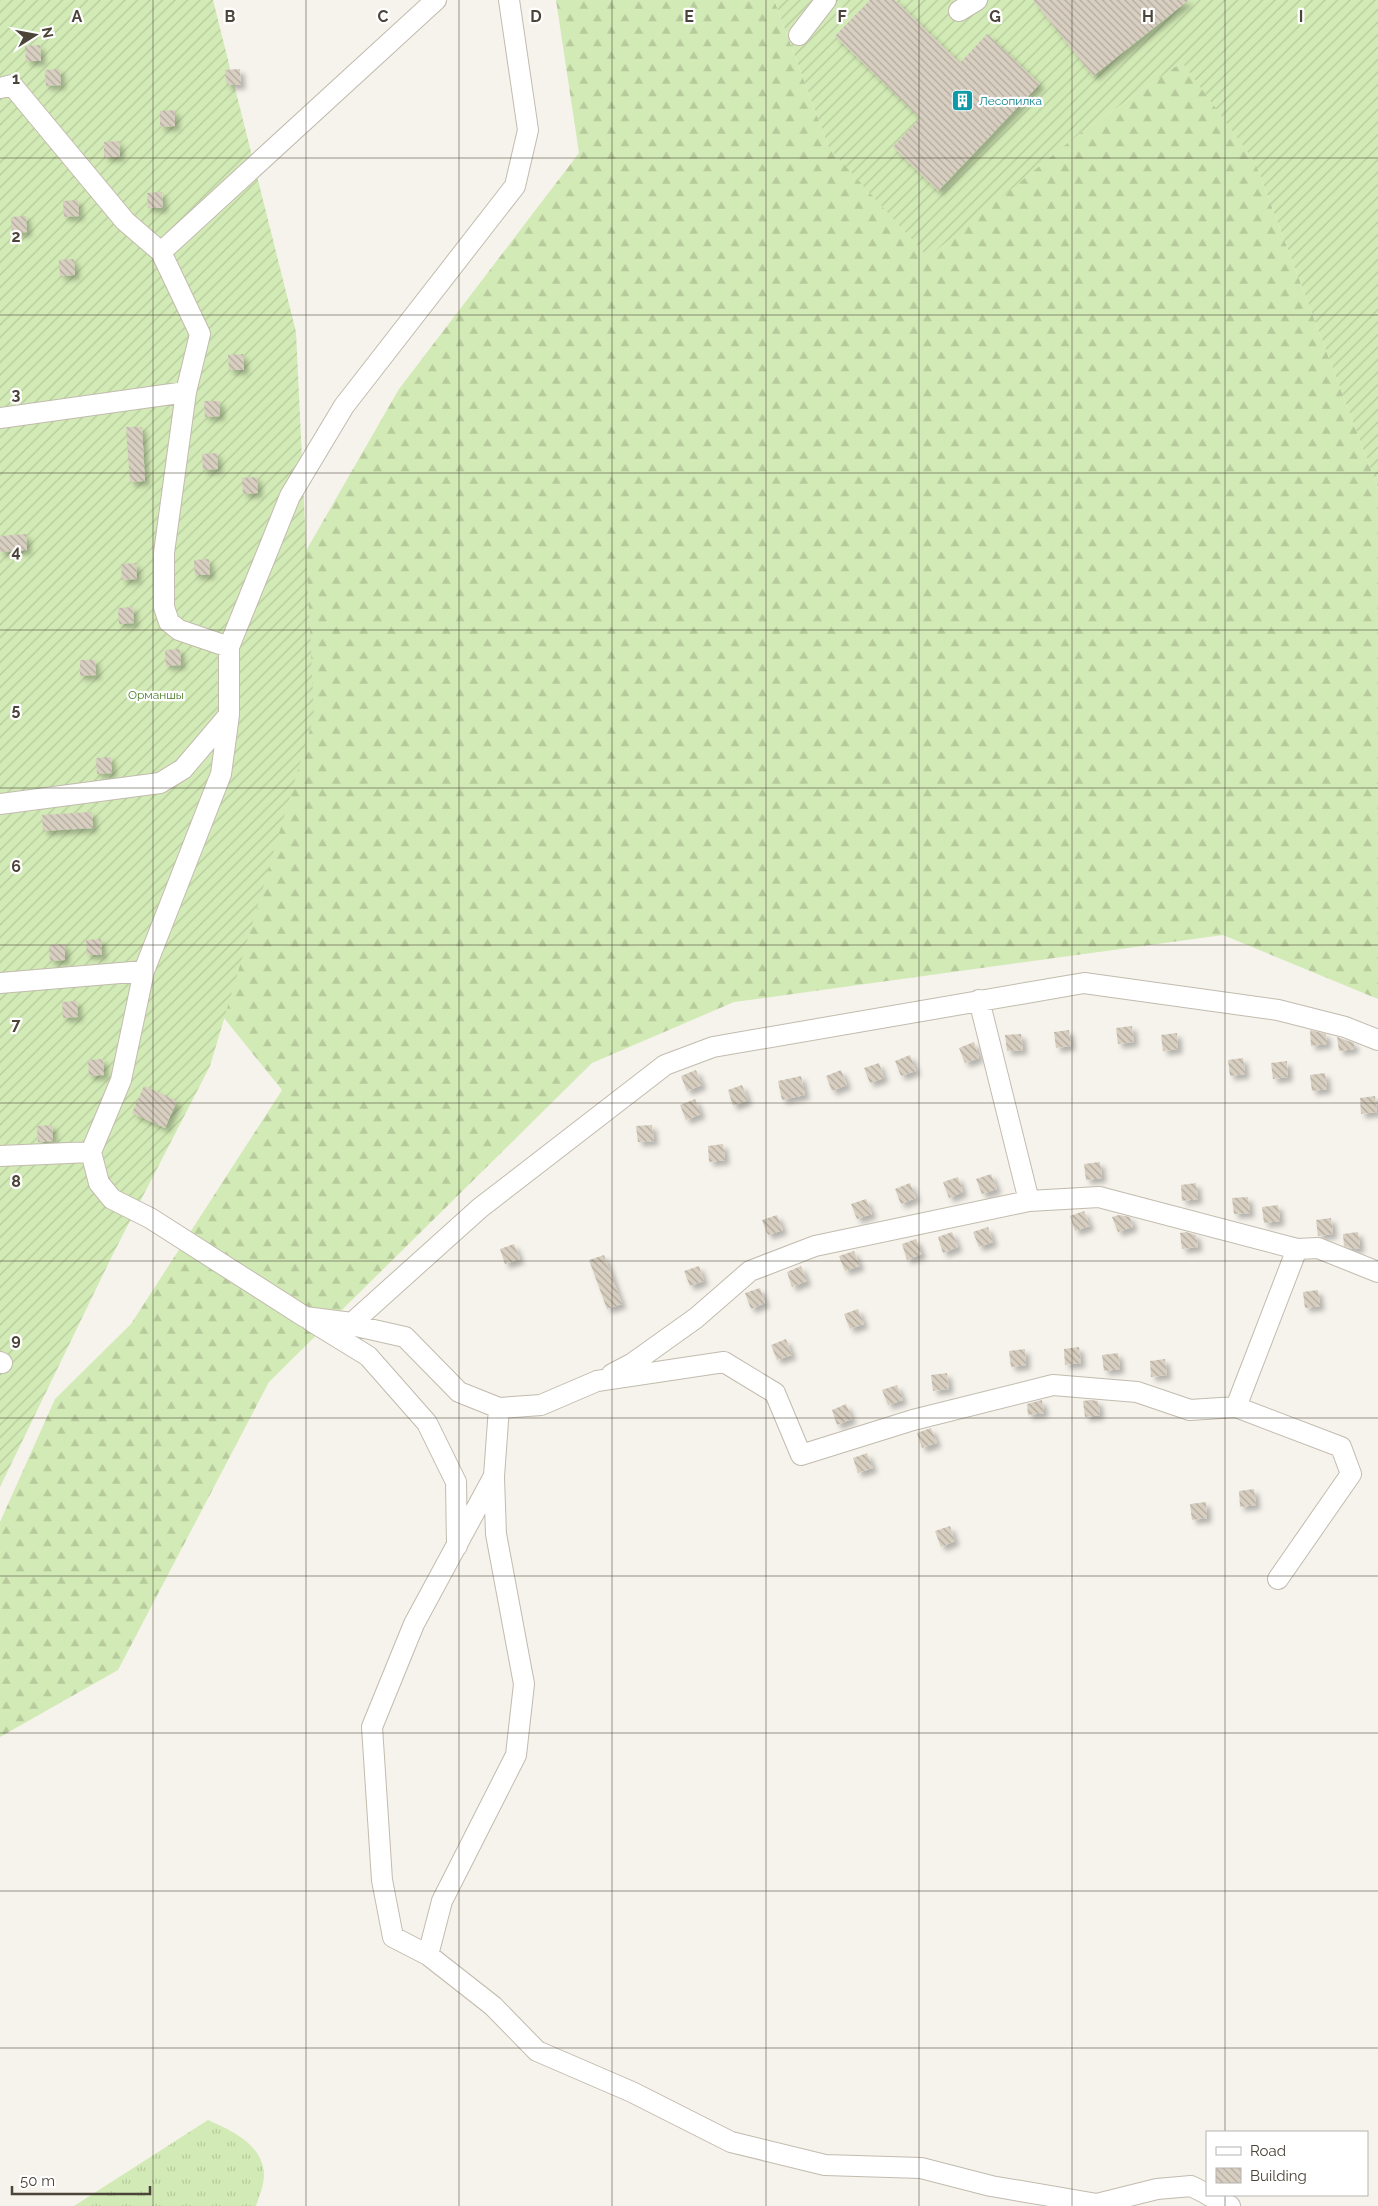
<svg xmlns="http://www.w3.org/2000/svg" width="1378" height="2206" viewBox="0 0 1378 2206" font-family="Raleway,sans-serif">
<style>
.grass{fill:url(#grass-tufts)}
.forest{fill:url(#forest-firs)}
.garden{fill:url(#garden-furrows)}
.building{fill:url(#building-back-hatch);filter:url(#shadow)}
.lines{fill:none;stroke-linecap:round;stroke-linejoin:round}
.minor-casing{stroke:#c2bbae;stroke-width:22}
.minor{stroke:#fff;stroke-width:20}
.grid{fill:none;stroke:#4b4439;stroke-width:1;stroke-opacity:0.55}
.labels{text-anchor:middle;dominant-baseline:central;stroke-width:4.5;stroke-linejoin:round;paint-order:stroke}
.culture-label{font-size:12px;fill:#0d838f;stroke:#fff;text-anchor:start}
.park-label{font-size:12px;fill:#4a7f2a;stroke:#fff}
.grid-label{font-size:16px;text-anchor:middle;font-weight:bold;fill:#4b4439;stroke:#fff;stroke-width:4.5;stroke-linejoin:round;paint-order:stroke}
</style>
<defs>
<pattern id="grass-tufts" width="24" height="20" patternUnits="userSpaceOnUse" patternTransform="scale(1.25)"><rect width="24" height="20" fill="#d2eab5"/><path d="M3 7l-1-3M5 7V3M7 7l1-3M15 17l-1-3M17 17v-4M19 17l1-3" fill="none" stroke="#b6ca9c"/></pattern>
<pattern id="forest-firs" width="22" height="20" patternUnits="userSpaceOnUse" patternTransform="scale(1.25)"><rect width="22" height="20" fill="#d2eab5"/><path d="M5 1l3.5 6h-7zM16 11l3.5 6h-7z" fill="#b6ca9c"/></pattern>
<pattern id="garden-furrows" width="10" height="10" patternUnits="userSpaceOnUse" patternTransform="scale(1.25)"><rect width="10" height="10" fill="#d2eab5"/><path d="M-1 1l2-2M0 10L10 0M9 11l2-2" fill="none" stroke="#b6ca9c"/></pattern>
<pattern id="building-back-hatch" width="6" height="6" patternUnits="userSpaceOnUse" patternTransform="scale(1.25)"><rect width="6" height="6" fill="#d8cfc1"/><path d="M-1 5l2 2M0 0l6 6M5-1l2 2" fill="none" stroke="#b1aa9e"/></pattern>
<filter id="shadow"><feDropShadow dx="4.5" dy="4.5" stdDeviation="2.5" flood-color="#0004"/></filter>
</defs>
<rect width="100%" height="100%" fill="#f6f3ec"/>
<path class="grass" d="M208 2120C232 2131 263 2144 264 2175 264 2185 259 2197 256 2206H74Z"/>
<path class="forest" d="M556 0H777L775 2 829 148 1079 134 1206 45 1255 162 1378 488V999L1223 935 734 1002 592 1063 269 1382 118 1670 0 1737V1522L55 1399 131 1324 282 1090 195 982 303 556 399 389 579 153Z"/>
<path class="garden" d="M0 0H213L296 332 314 716 210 1066 113 1254 0 1487Z
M777 0H1378V488L1255 162 1182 62 1079 134 928 257 829 148 775 2Z"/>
<path class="building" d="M870 0H895L960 63 987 34 1040 84 938 191 893 147 920 118 835 36Z
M1033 0H1189L1093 76Z
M40 45 41 61H26L25 46Z
M60 69 61 85 46 86 45 70Z
M240 69 241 85H227L225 70Z
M175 110V126L160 127V111Z
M119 141 120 157H104V142Z
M162 192 163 208H148L147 193Z
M78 200 79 216 64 217 63 201Z
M26 216 27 232 12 233 11 217Z
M74 259 75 275 60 276 59 260Z
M243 354 244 370H229L228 355Z
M204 401H220V416L205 417Z
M126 427H142L145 481 130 482Z
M217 453 218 469 203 470 202 454Z
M257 477 258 493 243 494 242 478Z
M26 534 27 550 0 552V536Z
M209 559 210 575H195L194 560Z
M136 563 137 579 122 580 121 564Z
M133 607 134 623 119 624 118 608Z
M180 649 181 665 166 666 165 650Z
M80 660H95L96 675 80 676Z
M111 757 112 773 97 774 96 758Z
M92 812 93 828 43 831 42 815Z
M101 939 102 955H87L86 940Z
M65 944V960L50 961 49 945Z
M77 1001 78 1017 63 1018 62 1002Z
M1132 1026 1134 1042 1118 1044 1116 1028Z
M1069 1030 1071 1046 1056 1048 1054 1032Z
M1310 1030 1326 1034 1327 1044 1311 1046Z
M1177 1033 1178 1049 1163 1051 1161 1035Z
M1021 1034 1023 1050 1007 1051 1005 1035Z
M1337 1037 1354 1043V1049L1339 1051Z
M974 1042 979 1058 965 1063 959 1048Z
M910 1055 916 1071 901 1076 895 1061Z
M1243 1058 1245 1074 1230 1076 1228 1060Z
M103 1059 104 1075 89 1076 88 1060Z
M1287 1061 1288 1077 1273 1079 1271 1063Z
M879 1063 884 1078 870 1083 864 1068Z
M696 1070 702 1085 687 1091 681 1076Z
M841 1070 847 1085 832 1091 826 1076Z
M1325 1073 1327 1089 1312 1091 1310 1075Z
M801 1076 805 1095 782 1100 778 1081Z
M742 1085 748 1100 733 1106 728 1090Z
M144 1086 177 1101 165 1128 132 1113Z
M1375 1096 1377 1112 1361 1114 1360 1098Z
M695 1099 701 1114 686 1120 680 1105Z
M52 1125 53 1141 38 1142 37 1126Z
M652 1125 654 1141 638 1142 636 1126Z
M723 1144 725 1160 709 1162 708 1146Z
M1100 1162 1102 1178 1086 1180 1084 1164Z
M991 1174 997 1189 982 1194 976 1179Z
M958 1177 963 1192 949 1198 943 1182Z
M910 1183 916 1198 901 1204 895 1189Z
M1196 1183 1198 1199 1182 1201 1181 1185Z
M1248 1197 1250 1213 1234 1214 1232 1198Z
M866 1199 872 1214 857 1219 851 1204Z
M1278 1205 1280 1221 1264 1223 1262 1207Z
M1084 1211 1090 1226 1075 1231 1070 1216Z
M777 1215 783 1230 768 1235 762 1220Z
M1119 1215 1130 1217 1133 1227 1118 1232 1112 1217Z
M1331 1218 1333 1234 1318 1236 1316 1220Z
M988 1227 993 1242 979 1247 973 1232Z
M952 1232 958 1247 943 1253 938 1237Z
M1186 1232 1196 1235 1198 1247 1182 1249 1180 1233Z
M1358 1232 1360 1248 1353 1249 1344 1246 1343 1234Z
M916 1239 922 1254 907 1260 902 1244Z
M514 1244 520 1259 505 1264 500 1249Z
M854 1251 860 1266 845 1271 839 1256Z
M604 1255 622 1304 607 1309 589 1260Z
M699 1266 704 1281 690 1286 684 1271Z
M801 1266 807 1281 792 1287 787 1272Z
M760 1288 765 1303 751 1309 745 1293Z
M1318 1290 1320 1306 1305 1308 1303 1292Z
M858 1309 864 1324 850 1329 844 1314Z
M786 1339 792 1355 777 1360 771 1345Z
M1079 1347 1081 1363 1065 1365 1064 1349Z
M1025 1349 1026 1365 1011 1367 1009 1351Z
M1118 1353 1120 1369 1104 1371 1102 1355Z
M1165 1359 1167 1375 1151 1377 1150 1361Z
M947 1373 949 1389 933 1391 931 1375Z
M897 1385 903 1400 888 1405 882 1390Z
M1042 1400 1044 1413 1028 1415 1027 1404Z
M1090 1400 1098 1401 1100 1415 1085 1417 1083 1401Z
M846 1404 852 1419 837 1425 832 1410Z
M931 1428 937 1443 922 1448 917 1433Z
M867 1453 873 1468 858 1473 853 1458Z
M1254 1489 1256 1505 1240 1507 1239 1491Z
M1206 1502 1207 1518 1192 1520 1190 1504Z
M950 1526 955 1541 941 1547 935 1531Z"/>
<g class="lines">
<defs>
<path id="minor" d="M509 0 528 130 515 186 344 406 290 496 229 647V715L221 774 144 971 121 1080 91 1152 99 1183 112 1199 150 1218 305 1317 352 1323 480 1208 665 1065 713 1047 1084 983 1278 1010 1345 1027 1378 1040
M959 11 977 0
M799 35 826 0
M0 88 12 85 125 221 161 252 200 334 186 392 164 553V607L169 622 179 630 229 647
M161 252 436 0
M0 418 186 392
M0 804 160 783 183 769 229 715
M0 983 144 971
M0 1156 91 1152
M1297 1249 1318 1248 1378 1272
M311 1321 368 1356 427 1423 456 1482 457 1546
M352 1323 356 1326 405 1337 459 1392 499 1408 541 1405 597 1381 724 1362 775 1393 801 1455 913 1420 1053 1385 1137 1392 1190 1410 1236 1407 1297 1249 1099 1197 1029 1201 979 1000
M0 1362 2 1363
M612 1374 633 1363 696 1318 750 1271 815 1246 1029 1201
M1236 1407 1341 1447 1351 1474 1278 1579
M499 1408 494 1476 414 1624 372 1727 382 1880 393 1937 428 1955 493 2006 537 2051 632 2092 731 2142 825 2165 921 2168 991 2186 1097 2204 1157 2189 1191 2186 1207 2194
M428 1955 442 1901 516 1755 524 1684 496 1534 494 1478
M1208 2195 1230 2206"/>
</defs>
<use href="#minor" class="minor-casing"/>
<use href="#minor" class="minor"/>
</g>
<path class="grid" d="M153 0V2206M306 0V2206M459 0V2206M612 0V2206M766 0V2206M919 0V2206M1072 0V2206M1225 0V2132M0 158H1378M0 315H1378M0 473H1378M0 630H1378M0 788H1378M0 945H1378M0 1103H1378M0 1261H1378M0 1418H1378M0 1576H1378M0 1733H1378M0 1891H1378M0 2048H1378M1225 2195V2206"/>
<defs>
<symbol id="building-square" viewBox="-11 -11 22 22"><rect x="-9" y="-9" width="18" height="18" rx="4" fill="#0f9aa8" stroke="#fff"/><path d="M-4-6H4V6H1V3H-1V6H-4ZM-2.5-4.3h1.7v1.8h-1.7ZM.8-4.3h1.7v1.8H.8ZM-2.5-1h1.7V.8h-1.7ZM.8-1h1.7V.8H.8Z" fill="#fff"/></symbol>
</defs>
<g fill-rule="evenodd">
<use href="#building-square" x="950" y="88" width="25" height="25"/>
</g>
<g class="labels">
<g class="culture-label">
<text x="979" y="101">Лесопилка</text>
</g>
<g class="park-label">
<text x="156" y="695">Орманшы</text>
</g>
</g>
<g class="grid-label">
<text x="77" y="22">A</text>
<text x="230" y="22">B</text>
<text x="383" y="22">C</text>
<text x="536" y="22">D</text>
<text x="689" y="22">E</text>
<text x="842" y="22">F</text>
<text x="995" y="22">G</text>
<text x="1148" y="22">H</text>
<text x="1301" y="22">I</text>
<text x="16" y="84">1</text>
<text x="16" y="242">2</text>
<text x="16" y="400">3</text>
<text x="16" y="557">4</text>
<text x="16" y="715">5</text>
<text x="16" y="872">6</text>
<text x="16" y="1030">7</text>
<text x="16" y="1187">8</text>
<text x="16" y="1345">9</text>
</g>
<rect x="1206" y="2131" width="162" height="65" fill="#ffffff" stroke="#b7b4b0"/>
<rect x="1216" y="2147" width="25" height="8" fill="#ffffff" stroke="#b7b4b0"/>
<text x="1250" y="2156" font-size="15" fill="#4b4439">Road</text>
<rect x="1216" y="2168" width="25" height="15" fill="url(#building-back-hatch)" stroke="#b7b4b0"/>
<text x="1250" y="2181" font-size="15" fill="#4b4439">Building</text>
<g transform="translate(35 35) rotate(79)" stroke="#ffffff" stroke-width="4" paint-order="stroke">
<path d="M0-4L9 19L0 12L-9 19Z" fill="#4b4439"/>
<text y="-8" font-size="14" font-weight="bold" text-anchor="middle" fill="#4b4439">N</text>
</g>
<path d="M12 2186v8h138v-8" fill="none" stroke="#4b4439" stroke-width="2.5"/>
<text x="20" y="2186" font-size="15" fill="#4b4439" stroke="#ffffff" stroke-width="4" paint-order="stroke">50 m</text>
</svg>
